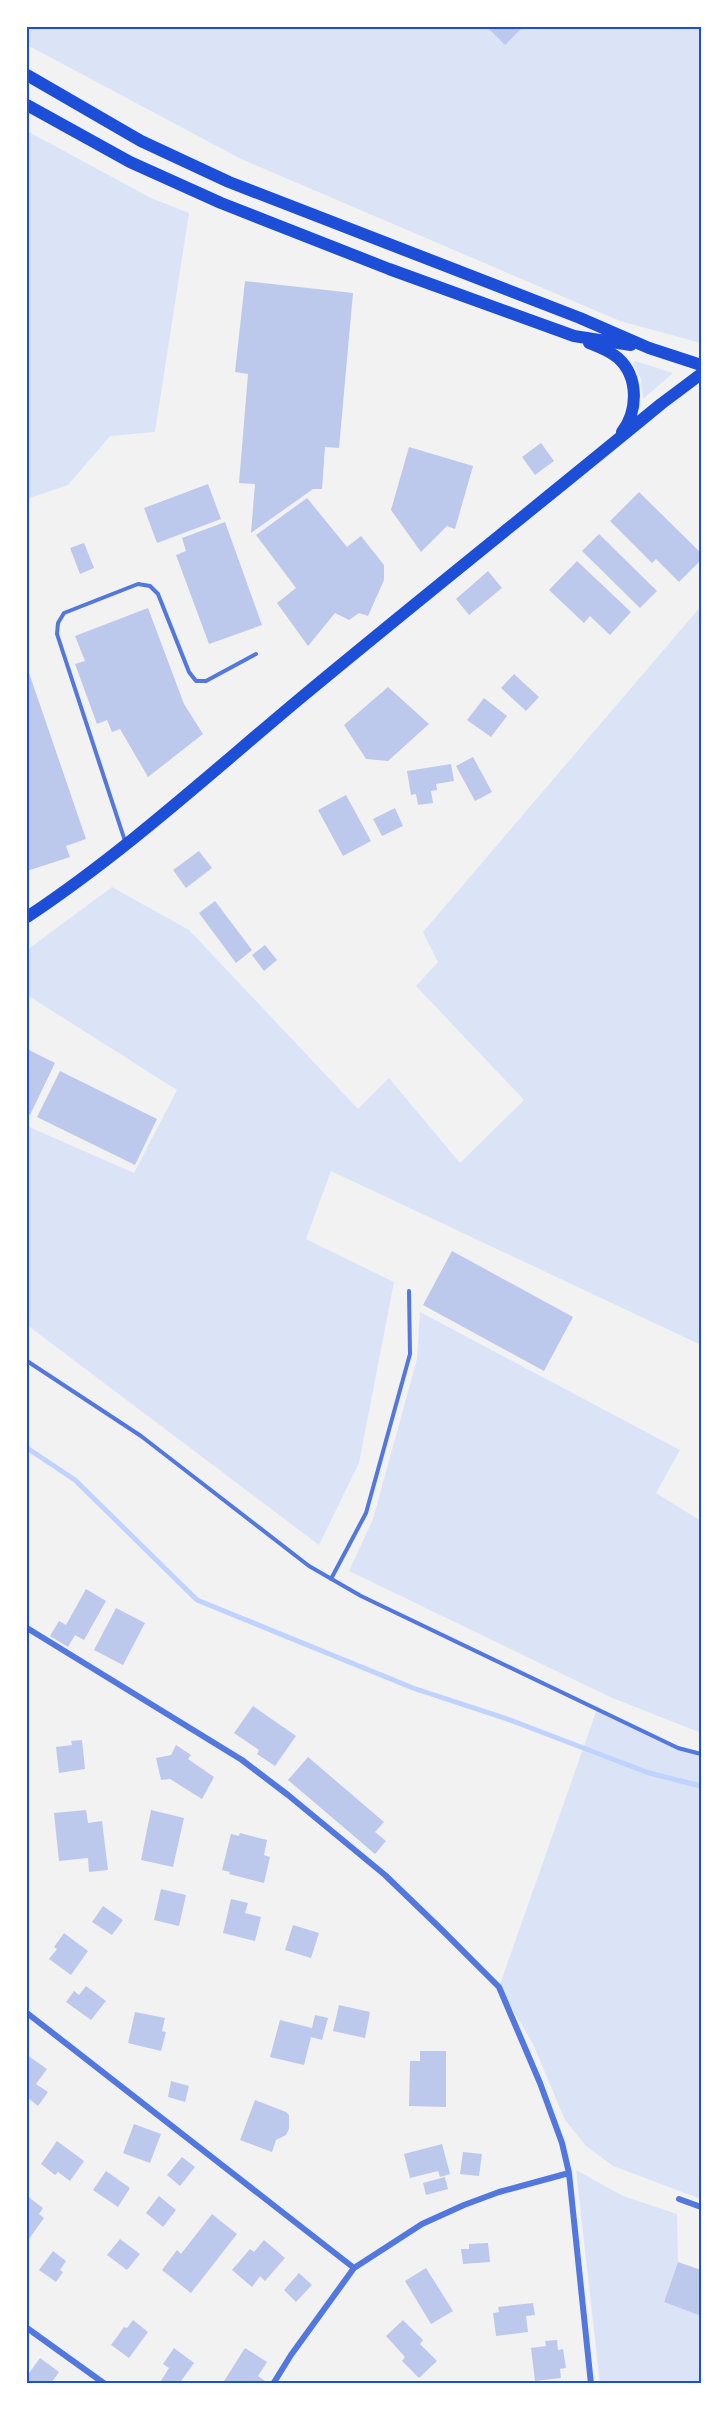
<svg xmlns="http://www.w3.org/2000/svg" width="728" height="2411" viewBox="0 0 728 2411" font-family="Montserrat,sans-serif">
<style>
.green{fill:#dbe4f7}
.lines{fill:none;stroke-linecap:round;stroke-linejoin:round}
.stream{stroke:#bfd3fe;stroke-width:5}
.building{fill:#bdc9ec}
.service{stroke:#5277de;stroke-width:4}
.minor{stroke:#5277de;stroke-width:6}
.secondary{stroke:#1d4ed8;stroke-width:12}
.neatline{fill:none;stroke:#1d4ed8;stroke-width:2}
</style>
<rect width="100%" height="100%" fill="#f2f2f2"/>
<path class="green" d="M27 27H701V343L620 321 241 159 27 45Z
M27 131 151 198 189 213 155 432 110 436 68 485 27 499Z
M635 361 673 373 643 399 641 379 633 363Z
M701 606V1345L331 1171 306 1239 394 1282 359 1463 319 1545 27 1325V1126L134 1173 177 1090 27 995V950L112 887 189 930 358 1109 389 1078 460 1163 524 1100 416 986 438 962 423 932Z
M420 1312 680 1450 656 1493 701 1521V1733L610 1697 349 1571 373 1519 417 1359Z
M597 1709 678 1748 701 1754V2199L613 2166 586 2146 565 2120 533 2044 499 1987Z
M576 2170 623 2196 677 2214 678 2262 664 2302 701 2316V2384H600Z"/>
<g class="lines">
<path class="stream" d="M27 1448 75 1480 197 1600 413 1688 510 1720 649 1773 701 1786"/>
</g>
<path class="building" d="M487 27H523L505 45Z
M245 281 353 293 339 448 325 447 322 489H313L251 533 255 484 239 483 248 374 235 372Z
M541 443 554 461 535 475 522 457Z
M409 447 473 466 455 529 447 526 421 552 391 510Z
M208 484 221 519 157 543 144 508Z
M639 492 701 553V560L679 582 656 559 652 563 610 521Z
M307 498 347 547 361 536 384 565V580L368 616 359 613 349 620 335 613 308 646 277 603 296 588 256 535Z
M225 522 262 625 209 644 176 555 186 551 182 538Z
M599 534 657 591 640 608 582 551Z
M84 543 94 568 80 574 70 548Z
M577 561 631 612 610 635 590 616 584 623 549 590Z
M488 571 502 588 469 615 456 599Z
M148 608 184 704 203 734 148 777 120 729 112 732 107 720 97 724 75 664 85 661 75 636Z
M27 667 86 839 66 846 70 857 27 871Z
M514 674 539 697 526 711 501 688Z
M388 687 429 724 388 761 366 759 344 725Z
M484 698 507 716 491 737 467 720Z
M473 757 492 792 475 801 456 766Z
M451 764 454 781 436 784 437 790 431 791 433 803 418 805 416 794 411 795 407 771Z
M346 795 371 841 343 856 318 810Z
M395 808 403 826 382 836 373 819Z
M199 851 212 868 186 888 173 870Z
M215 901 252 950 236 963 199 913Z
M265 945 277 960 264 971 252 955Z
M27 1049 55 1063 30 1115 27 1114Z
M60 1071 157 1119 135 1165 37 1117Z
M452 1251 573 1317 544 1371 423 1305Z
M86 1589 106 1601 84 1640 75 1635 68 1647 50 1636 59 1621 66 1625Z
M116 1608 145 1623 123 1665 94 1650Z
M253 1706 296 1736 275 1766 257 1754 259 1750 234 1733Z
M82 1740 85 1769 59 1773 56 1747 72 1745 71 1741Z
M176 1745 191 1755 188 1759 214 1777 202 1799 170 1779 161 1780 156 1758 171 1755Z
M308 1757 384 1822 375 1832 386 1841 375 1854 288 1780Z
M86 1810 88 1823 102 1821 108 1870 89 1872 88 1858 59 1861 54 1813Z
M151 1810 184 1818 173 1867 141 1860Z
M240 1833 267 1840 264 1855 270 1857 264 1883 229 1874 230 1872 222 1870 231 1834 239 1836Z
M161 1889 186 1895 179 1926 154 1920Z
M231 1899 248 1903 245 1913 261 1917 255 1941 223 1933Z
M103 1906 123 1920 112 1935 92 1922Z
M293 1925 319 1933 311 1958 285 1950Z
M64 1933 88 1951 71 1975 49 1959 57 1949 54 1947Z
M86 1986 106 2001 91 2020 66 2002 74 1991 79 1995Z
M339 2005 370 2012 365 2038 333 2031Z
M135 2012 165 2018 162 2031 166 2032 161 2051 128 2043Z
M315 2015 328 2018 322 2040 311 2037 304 2065 270 2057 280 2020 312 2028Z
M420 2051H446V2107L409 2106 410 2061H420Z
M27 2055 47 2069 36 2084 48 2092 38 2106 27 2097Z
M171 2081 189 2086 185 2102 168 2097Z
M255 2100 286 2112 289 2115V2129L286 2135 276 2140 272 2152 240 2140Z
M134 2124 161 2134 150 2163 123 2153Z
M57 2141 84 2161 70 2181 58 2172 55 2175 41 2164Z
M442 2144 450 2174 440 2177 438 2171 410 2178 404 2154Z
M463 2152 482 2154 479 2176 460 2174Z
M182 2157 195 2167 180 2186 167 2175Z
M106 2171 130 2188 118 2207 93 2190Z
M445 2177 448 2189 426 2195 423 2183Z
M27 2196 43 2208 39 2214 44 2218 29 2239 27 2237Z
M159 2196 176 2210 163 2227 146 2213Z
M212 2214 237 2234 191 2293 162 2270 177 2250 181 2254Z
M120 2239 140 2254 127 2270 107 2255Z
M264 2240 285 2258 265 2281 260 2276 252 2287 232 2270 250 2249 254 2252Z
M488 2243 490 2262 463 2264 461 2249H469V2244Z
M53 2251 66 2261 60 2270 63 2272 56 2282 39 2270Z
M678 2262 701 2270V2316L664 2302Z
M426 2268 453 2311 431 2324 405 2281Z
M299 2273 312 2285 296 2302 284 2290Z
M533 2303 535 2315 526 2316 528 2332 496 2336 493 2313 499 2312 498 2307Z
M133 2320 148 2332 129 2358 111 2345 124 2327 127 2328Z
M403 2320 423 2340 420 2344 437 2361 419 2378 402 2361 405 2357 386 2336Z
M557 2340 558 2350 563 2349 566 2368 560 2369 561 2378 535 2381 531 2348 546 2346 545 2341Z
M174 2348 194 2363 179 2384H159L169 2368 163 2364Z
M245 2348 267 2362 258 2376 265 2381 263 2384H229L224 2381Z
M40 2358 59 2372 52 2382 54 2384H27V2376Z"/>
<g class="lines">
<path class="service" d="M125 841 57 634 58 623 64 613 138 584 150 586 158 594 189 672 196 681H206L256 654
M27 1361 141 1436 309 1566 361 1596 678 1748 701 1754
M331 1579 366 1513 410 1354 409 1291"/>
<path class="minor" d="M27 1628 242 1760 288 1795 385 1875 441 1929 499 1987 540 2083 562 2143 569 2173 591 2384
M27 2013 354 2268
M679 2199 701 2207
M27 2328 105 2384
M273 2384 291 2355 354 2268 422 2224 464 2205 499 2192 569 2173"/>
<path class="secondary" d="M27 75 141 141 229 182 580 318 649 348 701 365
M27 105 130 162 221 203 389 269 574 336 631 345
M589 343C599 347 610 351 618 358 639 377 638 411 622 432
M27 917C125 852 213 771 303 696 421 598 542 502 661 404L701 374"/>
</g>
<rect width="728" height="2411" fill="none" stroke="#ffffff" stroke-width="57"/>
<rect x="28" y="28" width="672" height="2354" class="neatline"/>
</svg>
